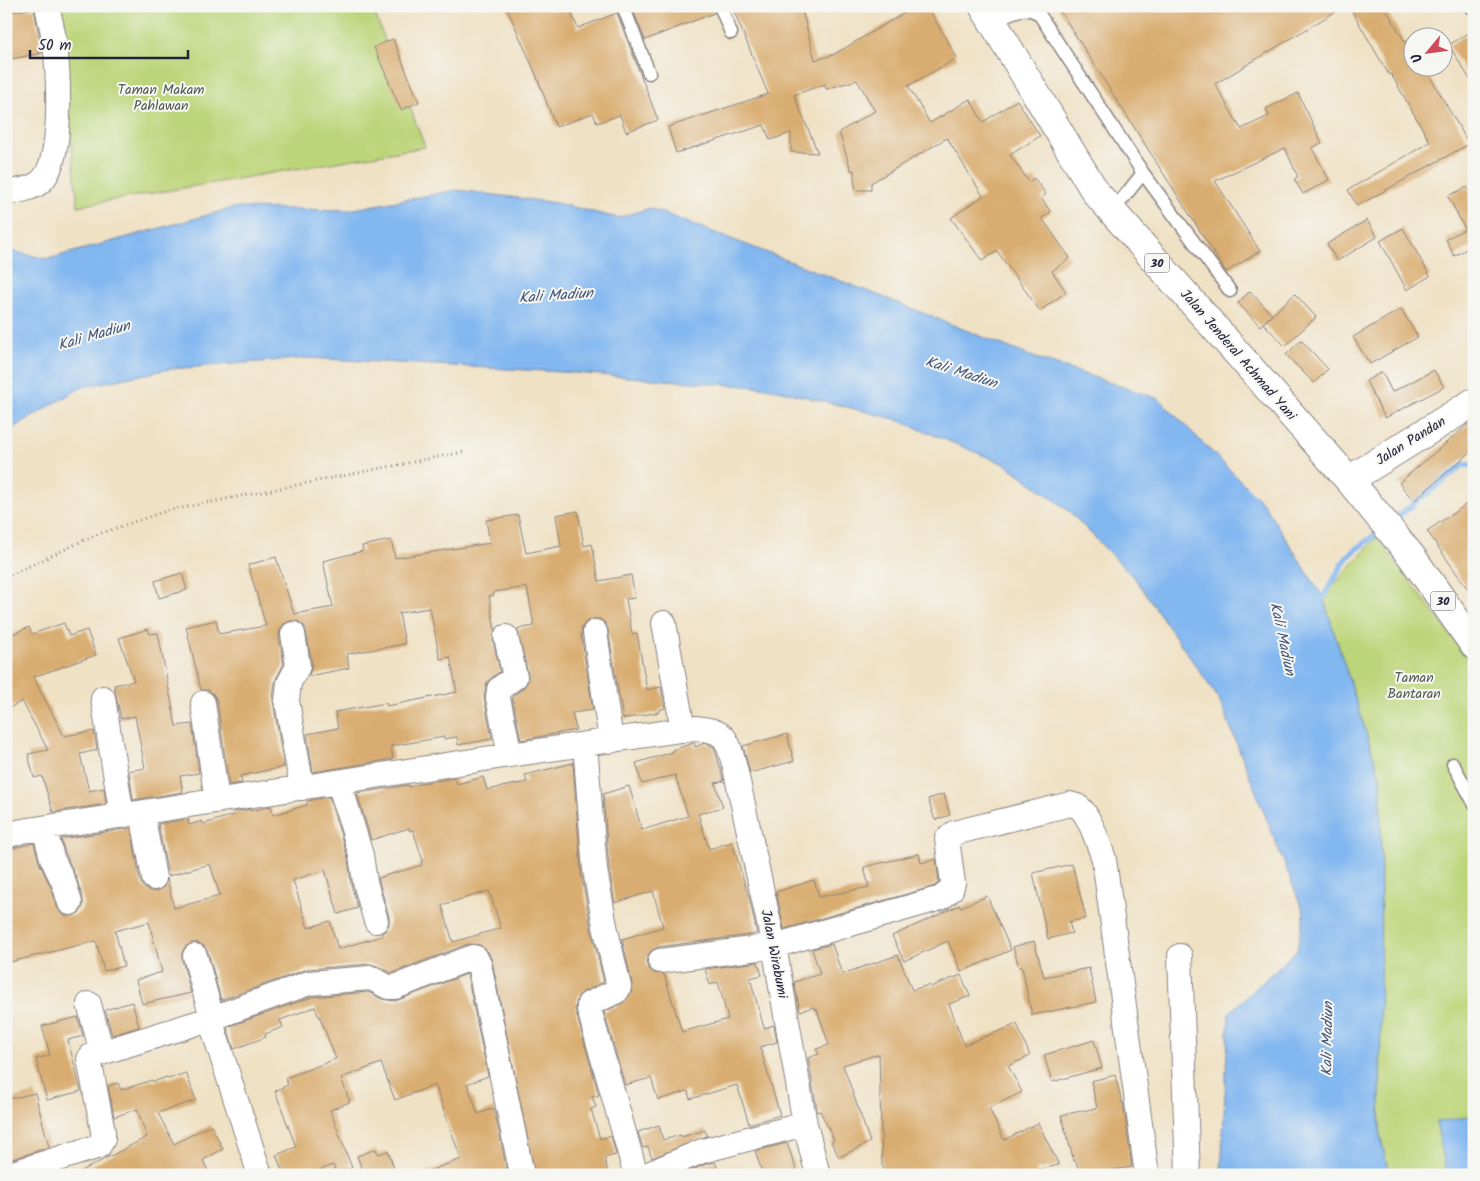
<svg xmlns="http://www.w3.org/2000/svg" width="1480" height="1181" viewBox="0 0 1480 1181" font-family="Kalam,sans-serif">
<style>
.green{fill:#bdd57a;stroke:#707c5a}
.water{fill:#82b7f0;stroke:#526c96}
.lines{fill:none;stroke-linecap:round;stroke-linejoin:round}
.stream{stroke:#82b7f0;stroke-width:6}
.building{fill:#d9ad71;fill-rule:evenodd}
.service-casing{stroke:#888280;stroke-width:15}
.minor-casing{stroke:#888280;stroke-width:26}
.tertiary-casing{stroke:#888280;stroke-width:30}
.trunk-casing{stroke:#888280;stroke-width:30}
.path{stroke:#888280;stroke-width:3;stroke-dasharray:1 4;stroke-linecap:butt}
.service{stroke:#fff;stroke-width:12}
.minor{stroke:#fff;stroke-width:24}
.tertiary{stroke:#fff;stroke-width:28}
.trunk{stroke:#fff;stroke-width:28}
.labels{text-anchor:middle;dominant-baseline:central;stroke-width:4;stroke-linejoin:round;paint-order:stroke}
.shield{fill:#f6f6f2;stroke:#626272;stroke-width:1}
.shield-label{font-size:12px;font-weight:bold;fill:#22223b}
.park-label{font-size:14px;fill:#50584e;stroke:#f6f6f2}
.street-label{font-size:14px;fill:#22223b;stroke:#f6f6f2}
.water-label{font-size:15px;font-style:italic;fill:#44567a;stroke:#f6f6f2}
</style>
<rect width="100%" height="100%" fill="#f6f6f2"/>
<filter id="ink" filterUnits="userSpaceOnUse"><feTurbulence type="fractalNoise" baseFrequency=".02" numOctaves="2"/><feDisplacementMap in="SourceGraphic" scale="10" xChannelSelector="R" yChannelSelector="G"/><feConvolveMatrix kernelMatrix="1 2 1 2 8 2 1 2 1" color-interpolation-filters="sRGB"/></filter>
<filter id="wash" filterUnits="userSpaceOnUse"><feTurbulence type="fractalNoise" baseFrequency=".0096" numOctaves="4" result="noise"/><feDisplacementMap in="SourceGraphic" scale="20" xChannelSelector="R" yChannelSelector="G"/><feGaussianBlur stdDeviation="1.12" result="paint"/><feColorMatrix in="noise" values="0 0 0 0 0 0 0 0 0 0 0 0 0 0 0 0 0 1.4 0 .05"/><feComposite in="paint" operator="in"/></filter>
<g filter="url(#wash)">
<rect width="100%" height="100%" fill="#efe1c4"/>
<path class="green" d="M57 6H372L425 147 78 206Z
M1377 537 1467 657 1474 669V1175H1389L1380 1134 1381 780 1323 597Z"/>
<path class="water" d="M457 190 556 203 618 218 650 208 883 297 1030 356 1159 399 1263 503 1323 597 1381 780 1380 1134 1389 1175H1221L1229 1013 1297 950 1304 913 1219 699 1136 580 1068 510 1007 465 895 419 770 388 562 372 308 358 170 369 82 387 6 432V250L48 259 233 208 349 210Z
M1474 1116V1175H1447L1436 1122Z"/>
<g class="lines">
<path class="stream" d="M1392 521 1463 465H1474
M1319 605 1347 557 1382 529"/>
</g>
<g id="blocks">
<path class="building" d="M506 6H568L578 28 617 13 658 120 626 132 620 115 597 123 593 113 556 127 535 72Z
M634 6H712L714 13 645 40 632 7Z
M732 6H801L815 60 833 55 916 6H927L957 58 908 86 930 123 970 99 983 122 1017 100 1040 136 1010 155 1029 182 1034 178 1046 194 1041 198 1051 212 1042 218 1070 258 1052 271 1066 292 1040 311 997 251 982 261 951 218 983 196 947 138 871 183V190H856L854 180V170H851L839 132 875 111 857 80 826 89 825 84 794 95 818 153 791 152V133L770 140 764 125 676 153 668 127 768 94Z
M1057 6H1345L1215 84 1241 129 1269 116 1266 109 1298 93 1322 143 1312 148 1329 180 1303 194 1294 179 1298 177 1285 148 1215 181 1260 251 1226 272Z
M1349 6H1384L1412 54V68H1425L1469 144 1357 206 1348 190 1430 142 1391 74 1389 75Z
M34 8 42 53 6 60V13Z
M1474 30V86L1449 45Z
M393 39 419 102 401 110 374 47Z
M1467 187 1474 200V245L1454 256 1446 239 1465 229 1448 196Z
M1367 220 1377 237 1337 261 1327 244Z
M1403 228 1430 276 1407 290 1380 241Z
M1250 291 1272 315 1260 326 1238 303Z
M1295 294 1316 317 1285 346 1263 323Z
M1401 309 1418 337 1370 364 1353 337Z
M1301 340 1328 369 1314 383 1286 355Z
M1434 370 1444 387 1385 418 1366 381 1382 372 1392 392Z
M1474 421V449L1414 501 1399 483 1466 426Z
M1474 499V598L1427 531Z
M578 511 584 546 592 544 599 581 631 575 635 598 626 599 632 634 637 633 647 690 661 687 665 708 659 710V712L623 719 608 630 605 623 600 619H593L586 622 582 627 581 634 593 710 572 713 576 730 521 740 512 697 523 688 528 681V674L517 629 534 626 527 587 493 592 494 595 489 596 495 630 493 640 500 671 487 682 484 697 492 739 458 745 457 737 444 739V737L391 746 393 759 313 772 307 734 338 728 335 712 386 703 387 706 457 692 450 657 440 659 430 608 399 613 405 644 347 654 349 668 309 676 312 664 306 631 304 626 298 621H290L284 624 280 630 279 636 284 664 275 681 273 700 284 767 240 776 242 783 229 785 217 701 214 695 209 690H201L186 627 216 620 219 634 266 626 248 565 276 557 294 614 333 607 323 561 363 551 362 546 391 540 395 558 490 543 486 520 518 515 526 553 561 546 556 515Z
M182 573 187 590 159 598 155 581Z
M64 623 69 636 87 630 96 655 33 677 64 736 94 731 97 750 80 754 89 791 104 788 106 804 53 812 42 776 34 778 28 754 48 750 22 701 6 710V637L29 627 32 634Z
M148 629 150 634 158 633 176 726 192 724 199 773 180 776 183 792 133 800 129 771 145 768 135 716 121 719 114 685 134 681 119 638Z
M787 734 794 761 750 773 743 746Z
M694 743 695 747 705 743 714 747 724 781 715 783 723 807 698 814 709 849 732 842 750 901 757 934 658 947 652 950 648 955 646 963 649 969 654 973 664 974 682 1032 728 1019 718 982 710 985 705 969 758 962 762 975 750 978 764 1028 774 1025 777 1042 760 1047 780 1115 749 1124 737 1085 690 1099 688 1091 658 1100 651 1078 625 1085 604 1012 623 1003 631 993 632 984 622 939 663 927 653 891 615 903 609 868 603 794 629 786 642 830 688 816 675 775 642 784 636 763 673 752 672 750Z
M573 763 581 872 591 928 604 982 583 992 578 996 575 1009 599 1095 592 1097 596 1107 591 1109 600 1139 611 1136 616 1155 604 1158 609 1175H535L492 961 488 952 480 945 468 944 392 973 377 966 370 964 308 969 221 1000 208 952 204 946 198 943H192L185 947 182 953V960L191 993 142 1004 136 980 162 972 149 922 115 931 124 966 104 971 96 941 6 963V850L34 843 39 862 51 888 57 907 61 913 66 916H73L80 912 83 906V899L76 877 65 853 61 839 131 828 140 880 143 887 150 891H157L163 888 167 878 174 908 220 896 210 864 168 876 158 824 188 819 189 825 202 821 203 824 234 815 233 812 251 809V811L271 806 273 815 307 805V801L329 797 348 858 351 884 358 908 338 914 325 870 293 880 308 928 330 921 338 949 382 936 381 934 386 930 389 924V917L378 878 422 865 421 861H423L413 830 410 831 409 828 371 840 357 793 409 785V787L422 783 455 778 457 784 483 777 487 790 527 782 525 775ZM489 891 501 928 453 942 442 905Z
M944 794 950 815 935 820 928 799Z
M919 854 921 863 936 859 939 882 935 886 784 929 776 892 814 880 819 897 869 887 864 867Z
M1072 864 1086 918 1069 922 1072 933 1048 939 1033 873Z
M987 896 1011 950 961 972 948 941 904 961 892 936 960 905 961 907Z
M1034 941 1044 977 1089 968 1096 1002 1032 1015 1022 967H1019L1013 947Z
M832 944 842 974 898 955 912 990 929 985 930 987 961 975 970 996 949 1004 964 1045 1017 1024 1030 1056 1008 1066 1022 1092 989 1108 1004 1140 1038 1123 1059 1165 1036 1170 1037 1175H887L882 1165 879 1054 843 1065 870 1142 839 1157 831 1142 834 1140 820 1111 817 1112V1110L808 1058 819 1054 816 1049 829 1045 817 1009 815 1010 814 1007 800 1011 794 982 820 974 812 949Z
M467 974 488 1076 467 1084 478 1114 494 1108 508 1175H423V1173L461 1159 435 1085 395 1100 381 1063 341 1078 350 1102 330 1110 352 1168 337 1173 333 1165 307 1175H284L276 1155 296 1147 275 1091 288 1085 285 1078 336 1059 319 1015H318L315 1007 280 1020 283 1027 265 1034 266 1037 234 1049 227 1027 312 997 368 992 382 999 395 1001Z
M132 1002 139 1027 112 1035 105 1010Z
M78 1017 83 1036 68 1040 81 1091 47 1100 36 1059 50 1055 42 1026Z
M1094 1040 1102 1068 1052 1082 1044 1055Z
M186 1073 196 1100 158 1113 174 1144 211 1125 223 1149 203 1160 210 1175H74L147 1137 137 1109 114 1117 108 1086 118 1083 121 1090 152 1080 153 1082 167 1077 168 1079Z
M1115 1075 1122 1103 1123 1102 1132 1167 1113 1170 1114 1175H1080L1076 1161H1074L1061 1115 1097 1108 1091 1081Z
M35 1093 49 1147 6 1161V1100Z
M659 1125 663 1140 681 1135V1137L705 1130 707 1136 652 1158 648 1147 643 1148 638 1132Z
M787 1143 798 1175H763L755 1151Z
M376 1149 378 1154 388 1151 395 1171 386 1175H364L357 1156Z
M715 1162 720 1175H681L706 1164Z"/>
</g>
</g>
<g filter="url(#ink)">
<use href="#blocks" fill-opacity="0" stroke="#888280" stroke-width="1"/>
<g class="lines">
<defs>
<path id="service" d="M623 6 649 73
M720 6 731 33
M1470 6 1474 9
M992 22C1007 15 1024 3 1039 14L1143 173 1112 212
M1143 173 1230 291
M1453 764 1474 803"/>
<path id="minor" d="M6 193C17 191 31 189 39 183 65 166 58 72 55 44 53 32 50 19 47 6
M664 623 683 730
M595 632 611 741
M293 634 298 666 289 683 287 701 302 788
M506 637 515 677 499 689 498 698 510 755
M103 698 122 816
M203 703 217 801
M585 744 595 870 605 926 619 987 617 991 589 1004V1009L636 1175
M339 782 361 855 365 882 376 921
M142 813 154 878
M44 828 52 858 64 883 70 903
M6 836 22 831 510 755 695 728C728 731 727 739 735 768L774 946 805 1124 818 1175
M195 956 212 1018
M1180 956 1188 1175
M660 961 774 946 941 898 951 890 953 883 947 839 954 833 1070 804C1071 805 1076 805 1077 806 1089 812 1099 846 1104 859L1147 1175
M89 1004 102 1053
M210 1019 260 1175
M7 1175 99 1146 103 1139V1131L89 1059 91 1056 210 1019 309 983 371 978 388 987H395L473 957 476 958 479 964 522 1175
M646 1175 702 1151 805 1124"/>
<path id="tertiary" d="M1349 480 1474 402"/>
<path id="trunk" d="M983 6 1096 193 1349 480 1412 557 1474 645"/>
</defs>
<use href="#service" class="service-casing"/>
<use href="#minor" class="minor-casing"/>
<use href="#tertiary" class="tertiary-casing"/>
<use href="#trunk" class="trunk-casing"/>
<path class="path" d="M6 577 93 536 166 511 463 452"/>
<use href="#service" class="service"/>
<use href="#minor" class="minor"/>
<use href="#tertiary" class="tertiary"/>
<use href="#trunk" class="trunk"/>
</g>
</g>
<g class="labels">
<g class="shield">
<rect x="1144.5" y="253.5" width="25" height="19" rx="4"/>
<rect x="1430.5" y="591.5" width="25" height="19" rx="4"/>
</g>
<g class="shield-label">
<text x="1157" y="263">30</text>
<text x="1443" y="601">30</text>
</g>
<g class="park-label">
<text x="161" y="90">Taman Makam<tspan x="161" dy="16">Pahlawan</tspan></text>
<text x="1414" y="678">Taman<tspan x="1414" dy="16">Bantaran</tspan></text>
</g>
<g class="street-label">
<text transform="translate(1238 355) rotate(49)">Jalan Jenderal Achmad Yani</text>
<text transform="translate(1411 441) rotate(-32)">Jalan Pandan</text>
<text transform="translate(774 954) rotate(79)">Jalan Wirabumi</text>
</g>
<g class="water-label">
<text transform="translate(556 296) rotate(-4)">Kali Madiun</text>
<text transform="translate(94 336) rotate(-16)">Kali Madiun</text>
<text transform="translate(961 373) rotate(18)">Kali Madiun</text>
<text transform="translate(1282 639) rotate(78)">Kali Madiun</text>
<text transform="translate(1328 1039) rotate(-89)">Kali Madiun</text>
</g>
</g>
<rect width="1480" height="1181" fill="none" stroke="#f6f6f2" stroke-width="25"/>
<g transform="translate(1428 52) rotate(241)"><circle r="24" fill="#f6f6f2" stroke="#a1a1a9"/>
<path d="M0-4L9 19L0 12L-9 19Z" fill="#d1495b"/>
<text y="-8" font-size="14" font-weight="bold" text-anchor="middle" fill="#22223b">U</text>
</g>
<path d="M30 50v8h158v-8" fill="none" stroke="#22223b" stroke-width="2.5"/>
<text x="38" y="50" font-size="15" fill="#22223b" stroke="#f6f6f2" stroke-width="4" paint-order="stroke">50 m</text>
</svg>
